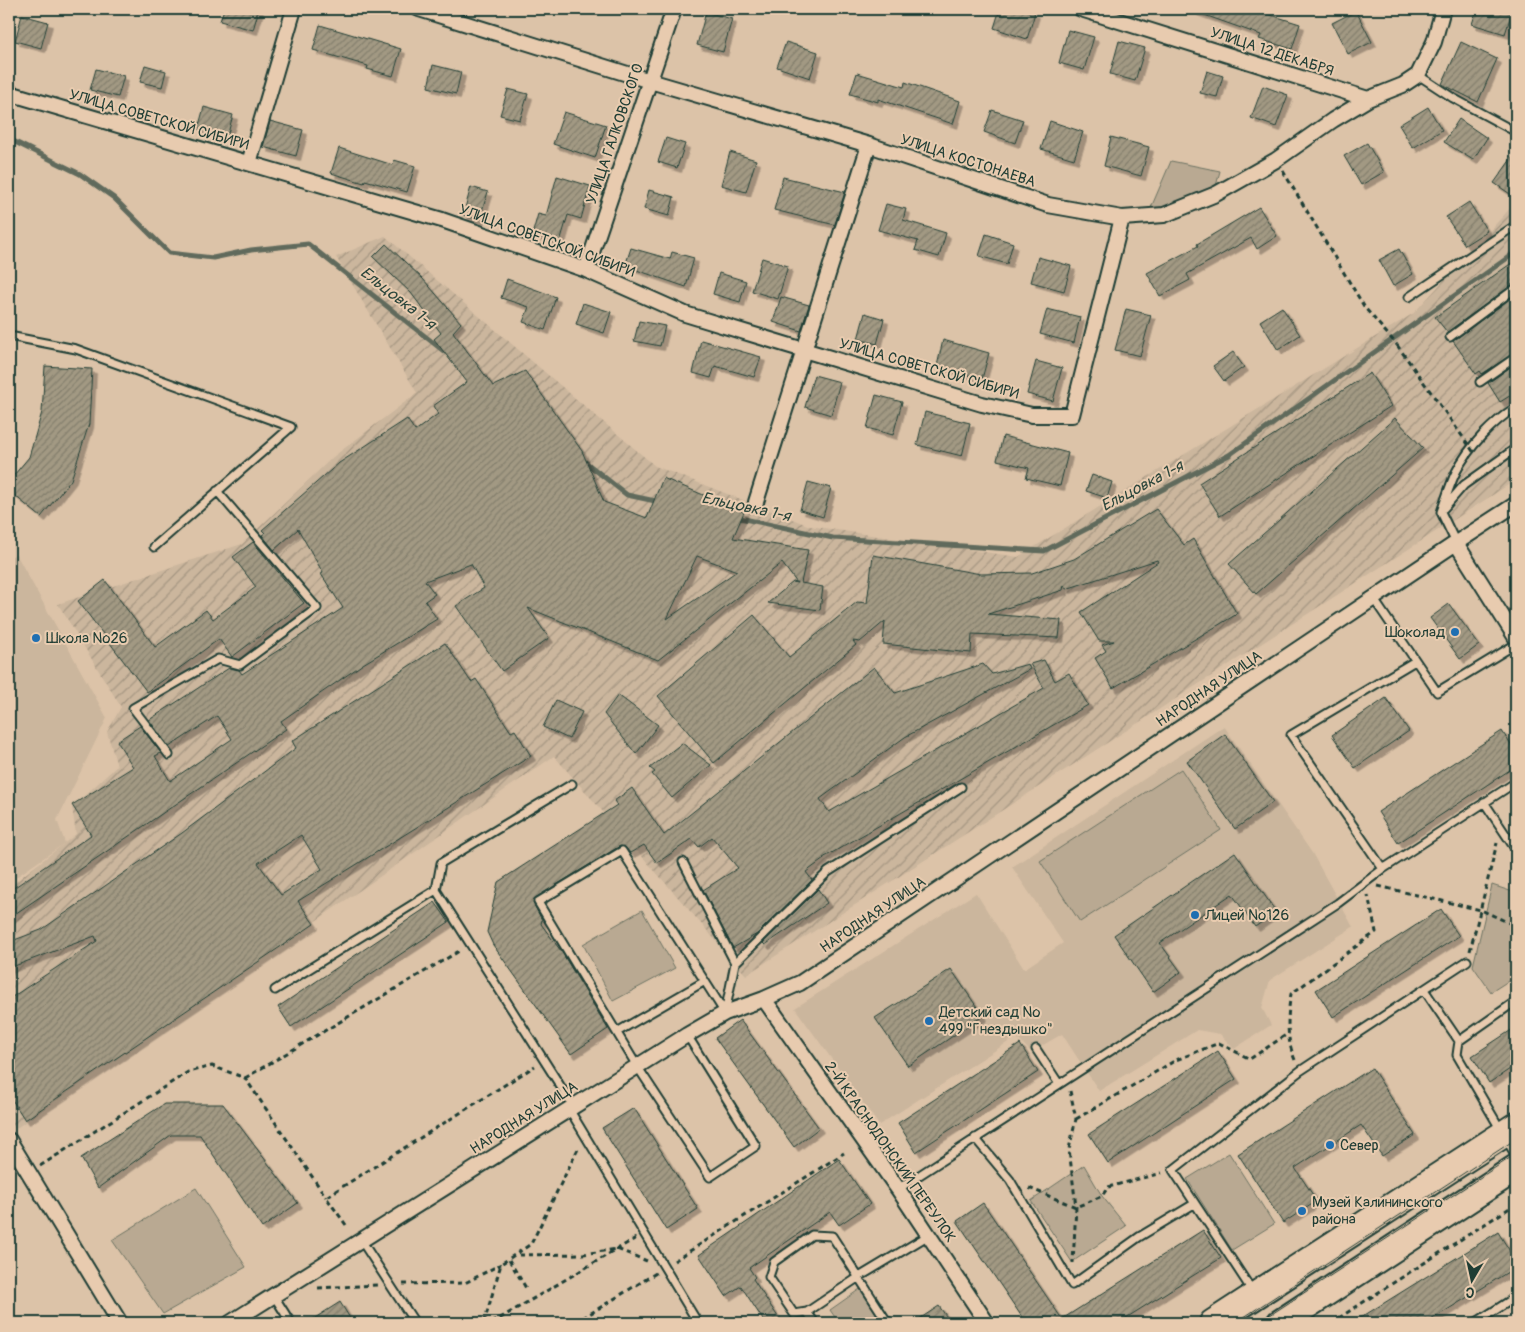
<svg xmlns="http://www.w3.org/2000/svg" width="1525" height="1332" viewBox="0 0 1525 1332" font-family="Pangolin,sans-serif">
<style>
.built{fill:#cbb69d}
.industrial{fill:url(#industrial-furrows)}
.green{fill:#b9a992;stroke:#6c7363}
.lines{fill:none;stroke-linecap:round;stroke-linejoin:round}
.stream{stroke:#606b5c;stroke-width:5}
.building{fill:url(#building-hatch);stroke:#1f3d34;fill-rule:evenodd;filter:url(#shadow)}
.lane-casing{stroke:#1f3d34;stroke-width:11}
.street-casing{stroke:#1f3d34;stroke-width:18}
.highway-casing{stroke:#1f3d34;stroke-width:30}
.path{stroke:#1f3d34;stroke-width:3;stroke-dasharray:5 4;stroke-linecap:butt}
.lane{stroke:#e8cbaf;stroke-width:7}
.street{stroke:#e8cbaf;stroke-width:14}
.highway{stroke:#e8cbaf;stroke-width:26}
.tram{stroke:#1f3d34;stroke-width:1}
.path-bridge{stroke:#1f3d34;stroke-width:3;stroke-dasharray:5 4;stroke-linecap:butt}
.poi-dot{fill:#1f6fb2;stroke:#e8cbaf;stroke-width:2}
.labels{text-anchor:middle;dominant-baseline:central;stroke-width:4;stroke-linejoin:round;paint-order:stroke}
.street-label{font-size:15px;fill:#1f3d34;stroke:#e8cbaf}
.poi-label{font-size:15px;fill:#1f3d34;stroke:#e8cbaf;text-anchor:start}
.water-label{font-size:16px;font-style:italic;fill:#2a453b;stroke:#e8cbaf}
</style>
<defs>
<pattern id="industrial-furrows" width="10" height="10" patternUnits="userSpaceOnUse" patternTransform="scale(1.25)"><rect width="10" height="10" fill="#cbb69d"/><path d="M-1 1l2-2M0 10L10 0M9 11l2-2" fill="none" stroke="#a49581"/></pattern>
<pattern id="building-hatch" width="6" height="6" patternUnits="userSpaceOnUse" patternTransform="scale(1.25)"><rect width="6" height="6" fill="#a29983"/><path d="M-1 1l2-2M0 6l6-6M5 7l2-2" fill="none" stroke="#837e6c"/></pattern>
<filter id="shadow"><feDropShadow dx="4.5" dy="4.5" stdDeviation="0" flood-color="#0004"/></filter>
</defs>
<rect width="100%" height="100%" fill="#dcc3a8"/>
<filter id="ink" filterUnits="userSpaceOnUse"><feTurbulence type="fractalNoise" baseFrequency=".02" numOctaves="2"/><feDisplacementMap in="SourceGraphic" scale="10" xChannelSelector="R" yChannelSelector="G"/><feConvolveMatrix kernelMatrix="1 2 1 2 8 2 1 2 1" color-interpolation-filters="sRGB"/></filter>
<g filter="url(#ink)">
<path class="built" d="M16 554 107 718 57 820 65 843 9 882V558Z
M1224 726 1312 853 1353 927 1270 980 1262 1008 1271 1025 1234 1049 1220 1034 1197 1030 1099 1091 1062 1034 1031 1052 1016 1037 879 1125 795 1008 976 893 1024 969 1063 943 1012 867Z"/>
<path class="industrial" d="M1516 202V480L746 975 554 756 15 1129 9 1118V887L76 834 72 807 117 766 107 732 121 707 58 604 242 544 333 457 417 393 336 257 385 236 655 466 810 526 1018 557 1414 313Z"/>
<path class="green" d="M1171 161 1220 171 1216 186 1186 201 1150 210Z
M1181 769 1221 830 1080 922 1040 861Z
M1492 885 1516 893V976L1491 992 1473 966Z
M642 910 675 968 613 1001 583 944Z
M1229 1153 1274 1224 1232 1250 1187 1179Z
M1084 1165 1102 1196 1126 1226 1072 1262 1031 1201Z
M196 1188 246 1267 163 1314 112 1240Z
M860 1289 883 1323H839L830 1310Z"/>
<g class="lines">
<path class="stream" d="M9 139 80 174 114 198 169 253 213 258 251 250 308 244 445 352
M584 461 627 495 660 502
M735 517 833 538 1044 551 1229 455 1516 252"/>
</g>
<path class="building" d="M224 9H259L253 30 220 21Z
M1000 9H1020L1035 13 1027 39 994 28Z
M1194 9H1252L1300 24 1292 49 1259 39 1261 35 1193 11Z
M1477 9H1513L1505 34 1472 24Z
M1356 11 1372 42 1348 54 1332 23Z
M706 12 732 19 723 52 697 45Z
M22 15 48 22 41 48 15 41Z
M320 25 401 49 393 76 367 69 368 66 313 50Z
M1068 30 1094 37 1084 70 1059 63Z
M1119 41 1145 48 1135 81 1110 74Z
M786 42 818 52 810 78 777 67Z
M1461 42 1497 59 1478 102 1442 84Z
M145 65 166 71 162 87 140 82Z
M433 65 461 72 456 94 428 87Z
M96 69 124 76 118 97 90 90Z
M1207 71 1223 76 1217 97 1200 93Z
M857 73 904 87 905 82 960 101 953 124 878 99V102L850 94Z
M1263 86 1288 95 1276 127 1251 118Z
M508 89 528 94 520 120 500 115Z
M204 107 233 115 227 137 198 129Z
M1428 107 1442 130 1413 148 1399 125Z
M992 110 1023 120 1015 143 984 132Z
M564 112 606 125 595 158 553 144Z
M1459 119 1487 138 1473 160 1444 142Z
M270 121 303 130 296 156 263 147Z
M1050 121 1083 132 1074 159 1041 149Z
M1111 137 1149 147 1141 176 1104 166Z
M666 138 685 144 677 168 658 162Z
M1367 143 1384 172 1361 185 1344 156Z
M339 148 393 165 394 160 415 166 407 192 365 180 364 183 331 173Z
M730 152 756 160 746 192 721 185Z
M1516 152V198L1494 183Z
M557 176 590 186 581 219 568 215 560 242 532 235 538 214 546 216Z
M783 177 845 192 835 225 774 210Z
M471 187 488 192 479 220 463 215Z
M649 190 674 197 669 216 644 209Z
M1469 202 1487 231 1465 245 1446 217Z
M886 204 906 209 903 220 946 233 939 257 915 250 918 241 878 230Z
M1259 207 1277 236 1257 249 1251 238 1187 274 1190 280 1160 296 1147 273 1198 246 1197 244Z
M986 234 1013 243 1007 264 979 256Z
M386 244 423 279 461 323 453 332 493 386 525 371 582 451 604 502 647 518 663 478 744 512 733 538 808 550 801 583 823 587 820 610 768 603 793 582 797 583 782 563 658 660 528 608 549 638 502 671 456 606 484 588 471 564 425 581 435 594 425 601 437 619 363 664 281 721 286 729 9 918V891L91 835 72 805 133 767 117 741 140 726 161 753 155 756 170 781 232 739 217 716 169 747 149 720 229 668 239 670 242 674 343 608 321 574 323 573 298 529 274 550 262 535 265 533 262 530 339 463 407 419 415 431 438 414 433 406 467 382 434 339 441 333 411 293 373 257ZM697 556 737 571 667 619Z
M631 248 670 259 672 252 694 258 686 287 625 266Z
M1399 249 1413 274 1393 286 1379 260Z
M1038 257 1071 266 1064 291 1031 282Z
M762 258 788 266 778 299 752 291Z
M1516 260V283L1447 332 1435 317Z
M719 273 746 281 740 302 713 294Z
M507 279 556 297 545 330 523 322 529 307 501 298Z
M1516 294V352L1482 374 1480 371 1476 374 1453 341Z
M781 297 809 305 801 331 773 322Z
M583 303 611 312 604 333 576 324Z
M1282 307 1300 335 1278 350 1260 321Z
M1047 309 1080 317 1074 343 1040 334Z
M1126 309 1151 315 1140 356 1115 350Z
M865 313 884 319 877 344 858 339Z
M639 321 665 326 660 346 634 341Z
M701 340 761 357 754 377 715 366 711 378 693 373Z
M943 340 989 353 982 379 937 366Z
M1233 352 1244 367 1224 381 1213 366Z
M1036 361 1062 368 1053 401 1027 394Z
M1516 363V392L1500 402 1488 383Z
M45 366 92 369 89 424 71 480 41 517 9 491V481L29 457 42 412Z
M1370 373 1391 406 1220 516 1199 483Z
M814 375 840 382 831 415 805 407Z
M876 395 902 402 893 435 867 428Z
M925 412 970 423 962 456 917 445Z
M1395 418 1423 448 1256 594 1229 564Z
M1003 436 1068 453 1060 486 1026 478 1029 468 997 460Z
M1092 475 1112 482 1107 498 1086 491Z
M808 482 831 488 823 517 800 510Z
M1156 509 1184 545 1193 539 1237 614 1113 688 1095 658 1106 651 1102 645 1114 641H1099L1081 612 1158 562 1157 560 1066 589 1064 585 1063 590 988 614 1061 620 1059 638 972 634 971 653 883 644 885 621 860 642 853 641 856 645 714 763 658 696 754 615 789 657 857 602 867 603 873 555 981 574 1032 573 1074 559Z
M253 542 304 603 232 657 219 639 147 692 78 601 105 580 155 647 206 610 213 619 256 587 233 557Z
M1449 604 1479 645 1460 659 1430 618Z
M445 643 471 682 476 679 511 732 515 730 531 756 298 901 314 924 25 1120 9 1095V999L97 941 95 936 9 968V942L41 930 182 833 296 748 292 741ZM301 835 322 869 281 895 258 863Z
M1044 660 1055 681 1069 673 1088 705 823 858 824 859 806 872 812 880 757 934 733 948 703 890 738 868 712 837 699 847 692 839 657 863 644 845 630 853 625 847 620 846 535 898 533 903 542 920 541 924 561 951 608 1029 571 1054 493 945 487 932 498 882 617 805 614 801 632 788 664 835 874 667 895 693 983 664 992 674 1028 664 1030 669 905 737 820 799 829 812 1044 688 1030 664Z
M618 695 658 725 636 754 604 714Z
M1386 698 1409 731 1355 768 1332 735Z
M556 700 582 712 569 739 543 727Z
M1502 731 1516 753V766L1398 843 1378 812Z
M1225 734 1273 802 1235 829 1187 761Z
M682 743 711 765 672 798 652 774 655 772 650 768Z
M1235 852 1276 912 1255 927 1232 894 1160 943 1181 972 1153 992 1114 935Z
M818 889 827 903 765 945 763 943Z
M435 902 449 922 291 1027 278 1007Z
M1441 909 1459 936 1333 1017 1316 990Z
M951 969 983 1016 908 1066 875 1018Z
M740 1020 819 1128 794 1147 715 1038Z
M1516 1027V1065L1489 1083 1472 1056Z
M1020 1044 1038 1072 916 1152 898 1123Z
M1218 1051 1236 1079 1108 1163 1089 1134Z
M1372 1068 1415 1135 1382 1156 1361 1125 1295 1168 1317 1201 1283 1223 1238 1154Z
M164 1104H223L298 1203 262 1228 200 1135H171L98 1188 81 1158Z
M634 1108 698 1209 666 1230 602 1128Z
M839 1159 870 1204 839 1225 830 1212 749 1268 755 1277 753 1279 782 1323H765L741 1286 726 1296 699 1255Z
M983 1203 1062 1319 1203 1230 1221 1258 1118 1323H1026L957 1221Z
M1498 1232 1516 1261V1267L1426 1323H1352Z
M340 1302 353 1323H307Z
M939 1306 951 1323H913Z"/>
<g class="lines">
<defs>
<path id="lane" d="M1418 75 1453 98 1516 132
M1409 297 1516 225
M9 336 76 349 291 427 154 547
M1450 337 1516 288
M1480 382 1516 357
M1444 508 1464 485 1516 448
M1456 543 1441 512C1446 498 1450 484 1456 472 1469 446 1493 422 1516 407
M1373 598 1437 692 1516 644
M169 755 133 708 218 659 240 665 317 608 217 491
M572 784 441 863 436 890 573 1106
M1484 802 1516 850
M683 862 735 963 725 1013
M1383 869 1291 735 1415 661
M735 963 828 872 961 787
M275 990 436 890
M1425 991 1459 1041
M1516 1001 1459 1041 1457 1055 1516 1156
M617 1032 705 981
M687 1035 756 1146 710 1177 637 1066 538 902 622 851 725 1013
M1036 1049 1059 1084
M569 1109 698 1323
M975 1138 1010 1180 1072 1285 1139 1237 1194 1204
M898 1189 1338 903 1383 869 1516 782
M361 1240 415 1323
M1253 1292 1173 1170 1300 1071 1467 961
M274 1296 291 1323
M807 1312 859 1277 929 1235
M815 1323 807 1312 794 1314 769 1277 774 1262 812 1235 832 1236 888 1323
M1475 1323 1516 1297"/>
<path id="street" d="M419 9 650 81 869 145 1048 205 1122 218 1164 215 1216 194 1276 160 1333 120 1368 99 1403 85 1418 75 1434 42 1443 9
M1081 9 1368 99
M9 93 442 220 586 270 685 314 982 404 1032 415H1072L1122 218
M249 163 294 9
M586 270 674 9
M756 502 869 145
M1456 543 1516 638
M764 999 898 1189 987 1323
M9 1140 120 1323
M230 1323 687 1035 725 1013 764 999 800 983 1456 543 1516 504"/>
<path id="highway" d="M1213 1323 1516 1126
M1280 1323 1516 1168"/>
</defs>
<use href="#lane" class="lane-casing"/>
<use href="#street" class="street-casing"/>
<use href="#highway" class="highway-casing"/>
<path class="path" d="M1283 171 1365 308 1397 345
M1378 886 1481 910 1516 926
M1470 951 1497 843
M1295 1060C1286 1039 1287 1016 1291 994L1376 932 1368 895
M245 1078 461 950
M1070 1091 1076 1119 1069 1149 1076 1207 1073 1263
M1076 1119 1176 1060 1219 1043 1250 1059 1289 1033
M40 1166 188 1072 212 1066 245 1078 326 1197
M1029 1188 1076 1207 1102 1196 1108 1187 1162 1173
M346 1225 326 1197 535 1066
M519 1255 583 1254 617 1249 647 1261
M509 1260 526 1288
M674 1261 844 1153
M403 1284 465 1283 501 1264
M318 1288 377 1285
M484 1323 501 1264 531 1244 579 1147
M492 1323 636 1238
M575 1323 656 1273
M1331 1323 1516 1204"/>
<use href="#lane" class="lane"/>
<use href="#street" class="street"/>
<use href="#highway" class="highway"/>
<path class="tram" d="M1235 1323 1516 1139
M1258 1323 1516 1154"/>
<path class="path-bridge" d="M1397 345 1475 454"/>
</g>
</g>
<g class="poi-dot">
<circle cx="1455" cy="632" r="5"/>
<circle cx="36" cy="638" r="5"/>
<circle cx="1195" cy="915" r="5"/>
<circle cx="929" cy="1021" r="5"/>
<circle cx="1330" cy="1145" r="5"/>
<circle cx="1302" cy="1211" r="5"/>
</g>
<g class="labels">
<g class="street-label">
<text transform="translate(1272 52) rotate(18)">УЛИЦА 12 ДЕКАБРЯ</text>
<text transform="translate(159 120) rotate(16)">УЛИЦА СОВЕТСКОЙ СИБИРИ</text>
<text transform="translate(615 134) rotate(-71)">УЛИЦА ГАЛКОВСКОГО</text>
<text transform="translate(968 161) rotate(18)">УЛИЦА КОСТОНАЕВА</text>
<text transform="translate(547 241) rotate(20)">УЛИЦА СОВЕТСКОЙ СИБИРИ</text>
<text transform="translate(929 369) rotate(16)">УЛИЦА СОВЕТСКОЙ СИБИРИ</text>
<text transform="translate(1209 689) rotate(-34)">НАРОДНАЯ УЛИЦА</text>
<text transform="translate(873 915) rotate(-34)">НАРОДНАЯ УЛИЦА</text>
<text transform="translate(524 1118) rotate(-32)">НАРОДНАЯ УЛИЦА</text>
<text transform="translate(890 1152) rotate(55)">2-Й КРАСНОДОНСКИЙ ПЕРЕУЛОК</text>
</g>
<g class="poi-label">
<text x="1445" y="632" text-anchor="end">Шоколад</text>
<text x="46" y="638">Школа №26</text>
<text x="1205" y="915">Лицей №126</text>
<text x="939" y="1012">Детский сад №<tspan x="939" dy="17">499 "Гнездышко"</tspan></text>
<text x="1340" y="1145">Север</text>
<text x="1312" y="1202">Музей Калининского<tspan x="1312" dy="17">района</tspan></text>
</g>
<g class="water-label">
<text transform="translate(398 298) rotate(38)">Ельцовка 1-я</text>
<text transform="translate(1142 486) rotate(-28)">Ельцовка 1-я</text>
<text transform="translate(746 507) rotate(12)">Ельцовка 1-я</text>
</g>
</g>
<rect width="1525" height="1332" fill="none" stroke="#e8cbaf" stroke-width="30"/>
<rect x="15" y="15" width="1495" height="1302" fill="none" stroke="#1f3d34" stroke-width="2" filter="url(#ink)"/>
<g transform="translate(1472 1280) rotate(189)" stroke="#e8cbaf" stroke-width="4" paint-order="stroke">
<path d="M0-4L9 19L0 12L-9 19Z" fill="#1f3d34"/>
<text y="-8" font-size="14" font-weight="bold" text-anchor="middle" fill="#1f3d34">С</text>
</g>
</svg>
